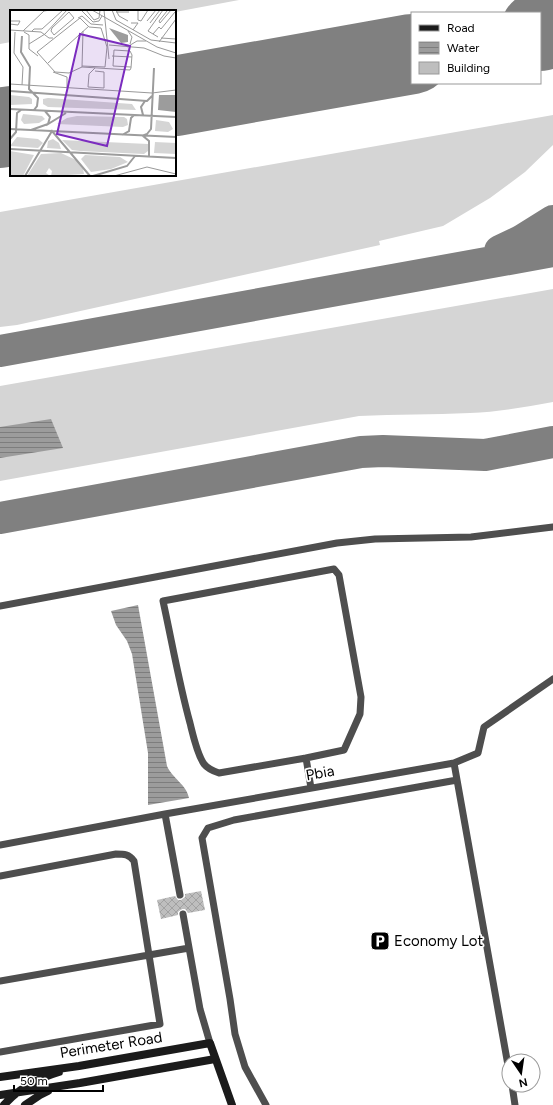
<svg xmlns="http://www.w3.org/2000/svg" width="553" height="1105" viewBox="0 0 553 1105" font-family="Figtree,sans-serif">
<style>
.grass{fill:#d5d5d5}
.water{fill:url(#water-rules)}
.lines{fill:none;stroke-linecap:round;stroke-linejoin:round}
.taxiway{stroke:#808080;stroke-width:32}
.runway{stroke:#808080;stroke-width:80}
.building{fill:url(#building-cross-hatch)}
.lane{stroke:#4e4e4e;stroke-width:7}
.secondary{stroke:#1b1b1b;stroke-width:8}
.labels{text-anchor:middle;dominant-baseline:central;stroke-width:3.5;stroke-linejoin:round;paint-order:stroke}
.street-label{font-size:15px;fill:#000;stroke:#fff}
.poi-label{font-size:15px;fill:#000;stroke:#fff;text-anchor:start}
.inset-river{fill:none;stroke:#9c9c9c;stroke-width:2}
.inset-road{fill:none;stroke:#999;stroke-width:1}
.view{fill:#7b2cbf;fill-opacity:0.15;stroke:#7b2cbf;stroke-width:2}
.inset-edge{fill:none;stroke:#000;stroke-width:2}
</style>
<defs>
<pattern id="water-rules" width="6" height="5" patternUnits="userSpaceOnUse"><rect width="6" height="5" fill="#9c9c9c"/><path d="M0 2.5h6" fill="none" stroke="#7d7d7d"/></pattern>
<pattern id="building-cross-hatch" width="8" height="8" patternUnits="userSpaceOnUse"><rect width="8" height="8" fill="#bebebe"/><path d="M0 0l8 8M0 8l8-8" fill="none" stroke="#a2a2a2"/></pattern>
</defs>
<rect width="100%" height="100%" fill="#fff"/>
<path class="grass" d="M0 0H239L175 12 11 11V42L0 44Z
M553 115V145L525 172 490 198 443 226 379 241 380 245 17 325 0 327V212Z
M553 289V402C526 407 498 412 470 413 433 415 396 414 359 416L0 481V386Z"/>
<path class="water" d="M51 419 63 448 0 458V427Z
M138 605 167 766C172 778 187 785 189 798L148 805V753L132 654 127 641 116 625 111 611Z"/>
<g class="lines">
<path class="taxiway" d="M500 251 521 241 553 221
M0 351 553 251
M0 518 361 452 383 451 485 455 553 442"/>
<path class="runway" d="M540 31 553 28
M175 96 412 54
M0 128 11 126"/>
</g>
<path class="building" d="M201 891 205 910 188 913 185 909H182L178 912V915L161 919 157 900 175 896 178 900H181L185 897V894Z"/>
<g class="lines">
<path class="lane" d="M0 606 337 543 375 539 471 537 553 527
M306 758 219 773C213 771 208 769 204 764 197 754 193 735 190 723 179 683 172 642 163 601L334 569 339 575 361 697 360 714 344 750 306 758 311 788
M454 763 509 1071
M165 814 180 895
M0 845 165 814 454 763 478 753 484 727 553 679
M0 876 116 854C124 854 129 854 134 861L160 1024 0 1052
M183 914 200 1009 210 1043
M0 981 189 948
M512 1085 515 1105
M266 1105 245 1067 235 1034 230 999 202 838 208 828 234 820 457 780"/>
<path class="secondary" d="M0 1077 79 1066 210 1043 232 1105
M0 1095 80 1083 215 1059
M4 1105C18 1089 39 1078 59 1072
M25 1105 40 1095 48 1091"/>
</g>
<defs>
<symbol id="parking-square" viewBox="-11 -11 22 22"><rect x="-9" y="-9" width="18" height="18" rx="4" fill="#000" stroke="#fff"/><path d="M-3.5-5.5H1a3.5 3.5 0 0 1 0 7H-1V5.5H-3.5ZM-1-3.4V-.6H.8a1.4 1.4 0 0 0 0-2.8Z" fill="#fff"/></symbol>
</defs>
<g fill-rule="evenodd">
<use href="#parking-square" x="369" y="930" width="22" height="22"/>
</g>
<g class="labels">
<g class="street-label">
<text transform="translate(320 773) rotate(-10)">Pbia</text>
<text transform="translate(111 1045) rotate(-9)">Perimeter Road</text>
</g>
<g class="poi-label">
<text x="394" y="941">Economy Lot</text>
</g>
</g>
<g transform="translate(10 10)">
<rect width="166" height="166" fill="#fff"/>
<path d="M0 85 19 87 22 89V94L0 95ZM38 88 122 94 126 100 38 97 33 94V89ZM13 104 32 106 35 109 29 113 14 114 11 110ZM67 106 114 107 117 109 118 115 113 117 47 114 57 108ZM146 110 159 112 163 119 158 122 145 121ZM7 127 28 129 33 133 28 138 0 136ZM43 129 49 133 51 139 37 138 38 131ZM52 130 138 134V141L134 144 70 141 62 140ZM145 132 166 133V144L144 143ZM0 141 24 145 13 166H0ZM51 143 66 150 73 159 74 164 41 166 42 161 39 158 36 163 40 166H17L31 144ZM75 145 110 147 118 152 101 159 81 162 71 149Z" fill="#d5d5d5"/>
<path d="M99 18 118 25V32L111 33ZM149 85H166V102L148 100Z" fill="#9c9c9c"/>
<path class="inset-river" d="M12 26 11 42 20 57 19 79 28 88 27 96 24 100M0 81 137 91 142 86M0 99 166 107M35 101 40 107 38 114 56 103M133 105 131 97 135 91M0 119 166 127M21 120 38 114M112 125 119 121 121 108 124 105M132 126 137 124 141 119 144 58M133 126 139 131V146M0 129 6 122 7 103 11 100M0 139 166 148M15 166 42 121 80 166M83 166 117 156 125 146"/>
<path class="inset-road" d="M71 0 83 12 89 11 92 6M76 0 84 10 89 8 90 0M82 0 147 37 166 43M94 0 99 49M102 0 106 10 141 30 166 33M106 0 109 6 118 11M128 0V10L131 11 138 0M59 2 64 8 44 25 41 21 42 18ZM106 2H119M68 8 72 6 81 14 93 15M0 11H10L8 15 0 14M137 11 146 0M149 11 150 13 161 0M149 11 157 1M121 13H128L123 20M140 13 150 0M0 20 31 22 39 28H43M13 21 34 1 40 0M22 21 24 19H32L53 0M118 21 122 27 120 34M5 22 4 43 13 57 12 75M14 22 19 25V39L28 46M143 24 149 17 151 19 165 2M148 27 138 21 153 0M151 28 166 29M149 32 166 9M19 34 35 24 57 0M99 35 134 38 154 46 166 48M117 37 127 31H136M102 46 122 47M38 53 79 16M72 56 95 57 97 37 91 18 79 17 70 8 27 42 45 62 59 63 72 57 120 60 121 58 122 45 120 41 104 40 103 56 121 57M72 57 73 21M85 61 94 62V78L78 77 79 64 85 58M43 62 57 67V77M0 74 142 83 166 80M104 166 137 157 166 164"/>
<path class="view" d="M70 24 120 36 97 136 47 124Z"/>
<rect width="166" height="166" class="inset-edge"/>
</g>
<rect x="411" y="12" width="130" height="72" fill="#ffffff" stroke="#999999"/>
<rect x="419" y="25" width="20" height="6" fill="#1b1b1b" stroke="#999999"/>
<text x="447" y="32" font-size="12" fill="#000000">Road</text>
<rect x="419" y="42" width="20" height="12" fill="url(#water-rules)" stroke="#999999"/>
<text x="447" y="52" font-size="12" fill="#000000">Water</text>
<rect x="419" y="62" width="20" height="12" fill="#bebebe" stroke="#999999"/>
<text x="447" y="72" font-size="12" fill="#000000">Building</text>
<g transform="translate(521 1073) rotate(167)"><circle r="19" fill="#ffffff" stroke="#999999"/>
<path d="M0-3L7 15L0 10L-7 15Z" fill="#000000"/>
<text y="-6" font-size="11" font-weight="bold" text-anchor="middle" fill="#000000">N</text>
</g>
<path d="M14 1085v6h89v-6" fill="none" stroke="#000000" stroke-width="2"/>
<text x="20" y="1085" font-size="12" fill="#000000" stroke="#ffffff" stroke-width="3" paint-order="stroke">50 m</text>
</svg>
